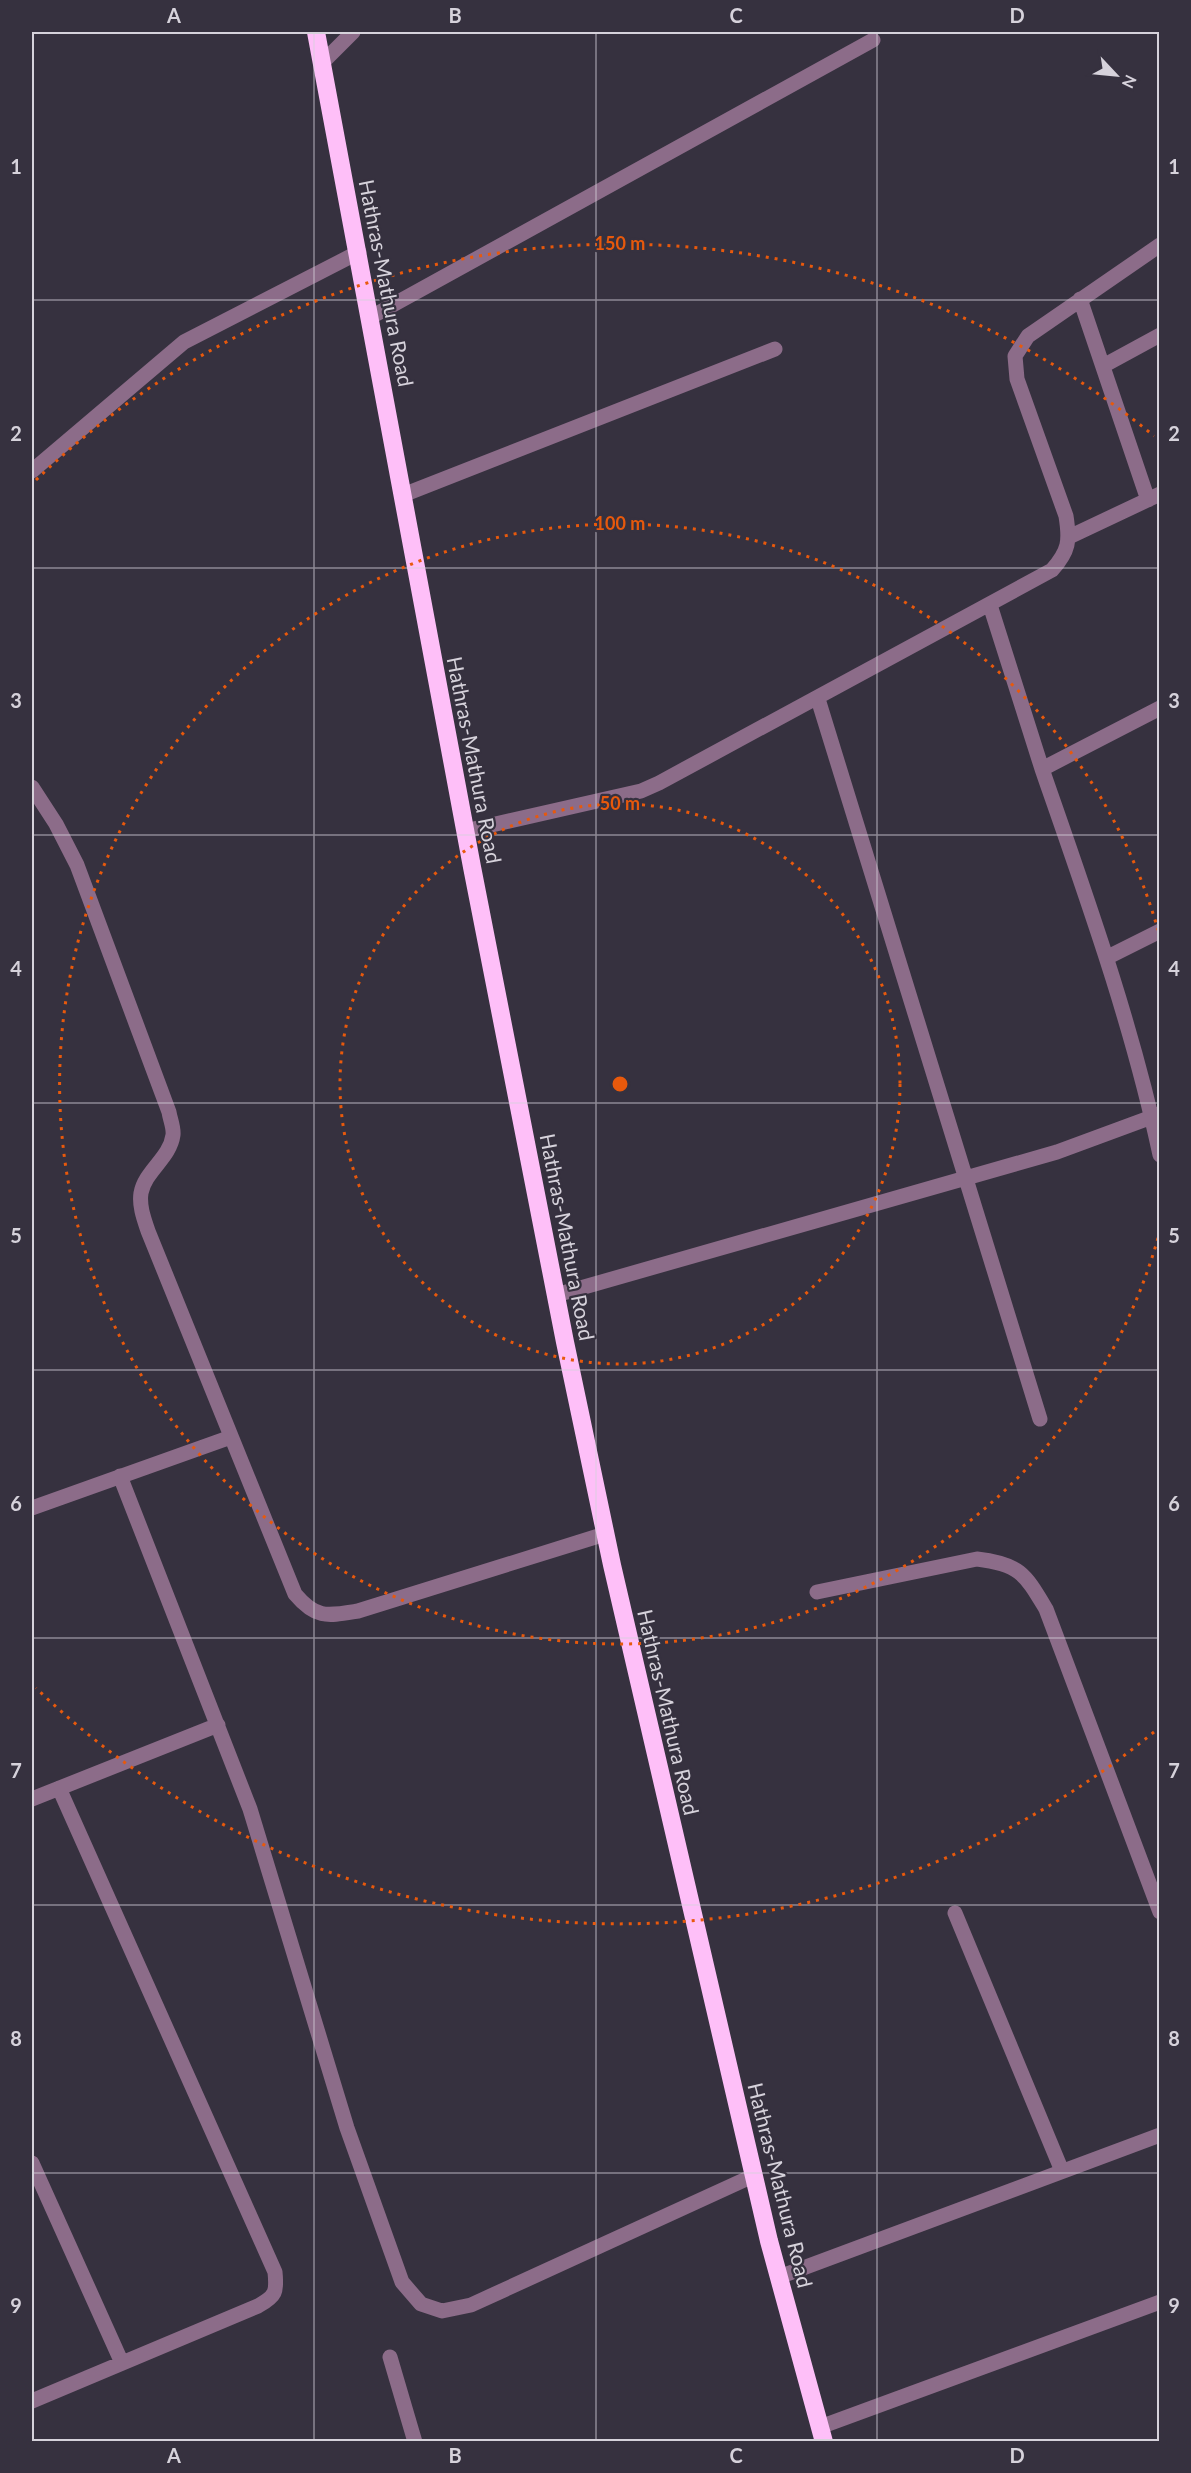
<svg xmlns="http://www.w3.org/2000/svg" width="1191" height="2473" viewBox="0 0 1191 2473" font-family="Lato,sans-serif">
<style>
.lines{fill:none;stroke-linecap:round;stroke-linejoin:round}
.minor{stroke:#8c6c89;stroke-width:15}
.highway{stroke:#febff8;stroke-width:18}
.grid{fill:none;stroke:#d6d2db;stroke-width:1.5;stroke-opacity:0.55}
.ring{fill:none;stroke:#e8590c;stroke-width:3;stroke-dasharray:3 6}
.labels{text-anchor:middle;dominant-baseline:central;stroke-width:4.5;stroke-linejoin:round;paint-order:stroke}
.street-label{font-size:21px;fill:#d6d2db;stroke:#36313f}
.centre{fill:#e8590c;stroke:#36313f;stroke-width:3}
.ring-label{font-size:18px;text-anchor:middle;font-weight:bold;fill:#e8590c;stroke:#36313f;stroke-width:4.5;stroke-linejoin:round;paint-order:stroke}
.neatline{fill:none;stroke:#d6d2db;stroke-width:2}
.grid-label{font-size:20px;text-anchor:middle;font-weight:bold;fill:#d6d2db}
</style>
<rect width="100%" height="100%" fill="#36313f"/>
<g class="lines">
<path class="minor" d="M322 63 353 32
M1080 299 1148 500
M371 317 873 40
M1103 366 1160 335
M32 471 184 342 359 252
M403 495 775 349
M1069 537 1160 494
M990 605 1042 769 1160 708
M818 699 1040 1419
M1042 769C1086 896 1132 1023 1160 1155
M32 787 56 824 77 865 169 1112C170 1119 174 1128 173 1135 170 1158 145 1171 141 1193 139 1206 144 1219 148 1231L295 1594C316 1619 327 1616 358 1611L605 1534
M465 831 641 791 659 783 1052 570C1069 551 1070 541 1066 516L1017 379 1015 356 1028 336 1160 245
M1108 957 1160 931
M556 1295 1057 1152 1160 1114
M120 1476 250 1809 347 2128 402 2282 421 2304 442 2311 471 2305 755 2175
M32 1508 231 1437
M817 1592 977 1559C1020 1564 1025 1574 1046 1609L1160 1912
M32 1799 218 1725
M955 1913 1062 2171
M32 2163 122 2363
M779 2277 1160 2135
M390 2357 415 2442
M32 2401 258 2306C276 2296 277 2292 275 2272L59 1788
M820 2427 1160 2302"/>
<path class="highway" d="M316 32 472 867 565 1342 612 1565 769 2241 824 2442"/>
</g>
<path class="grid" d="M314 32V2442M596 32V2442M877 32V2442M32 300H1160M32 568H1160M32 835H1160M32 1103H1160M32 1370H1160M32 1638H1160M32 1905H1160M32 2173H1160"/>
<g class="ring">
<circle cx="620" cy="1084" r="280"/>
<path d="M1158 1238A560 560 0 1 1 1158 930"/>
<path d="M1154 1732A840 840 0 0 1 36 1688M36 480A840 840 0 0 1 1154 436"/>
</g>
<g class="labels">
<g class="street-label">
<text transform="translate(387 283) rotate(79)">Hathras-Mathura Road</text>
<text transform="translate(475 760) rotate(79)">Hathras-Mathura Road</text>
<text transform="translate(568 1237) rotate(79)">Hathras-Mathura Road</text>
<text transform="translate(669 1712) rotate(77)">Hathras-Mathura Road</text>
<text transform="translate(781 2185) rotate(76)">Hathras-Mathura Road</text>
</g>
</g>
<circle cx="620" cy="1084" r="9" class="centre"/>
<g class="ring-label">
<text x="620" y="250">150 m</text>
<text x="620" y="530">100 m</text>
<text x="620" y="810">50 m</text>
</g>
<rect width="1191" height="2473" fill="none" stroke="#36313f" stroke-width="66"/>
<g transform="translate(1116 75) rotate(116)" stroke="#36313f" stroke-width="4.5" paint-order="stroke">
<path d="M0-4.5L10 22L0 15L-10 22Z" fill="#d6d2db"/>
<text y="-9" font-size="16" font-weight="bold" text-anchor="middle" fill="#d6d2db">N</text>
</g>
<rect x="33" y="33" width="1125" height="2407" class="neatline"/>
<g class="grid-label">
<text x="174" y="23">A</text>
<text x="455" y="23">B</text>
<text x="736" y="23">C</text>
<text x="1017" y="23">D</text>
<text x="16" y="174">1</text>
<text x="1174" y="174">1</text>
<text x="16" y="441">2</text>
<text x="1174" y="441">2</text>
<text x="16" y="708">3</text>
<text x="1174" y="708">3</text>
<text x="16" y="976">4</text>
<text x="1174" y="976">4</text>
<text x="16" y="1243">5</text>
<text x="1174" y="1243">5</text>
<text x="16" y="1511">6</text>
<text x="1174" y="1511">6</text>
<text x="16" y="1778">7</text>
<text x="1174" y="1778">7</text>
<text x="16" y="2046">8</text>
<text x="1174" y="2046">8</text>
<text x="16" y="2313">9</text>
<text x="1174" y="2313">9</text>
<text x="174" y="2463">A</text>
<text x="455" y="2463">B</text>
<text x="736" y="2463">C</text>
<text x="1017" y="2463">D</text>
</g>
</svg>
